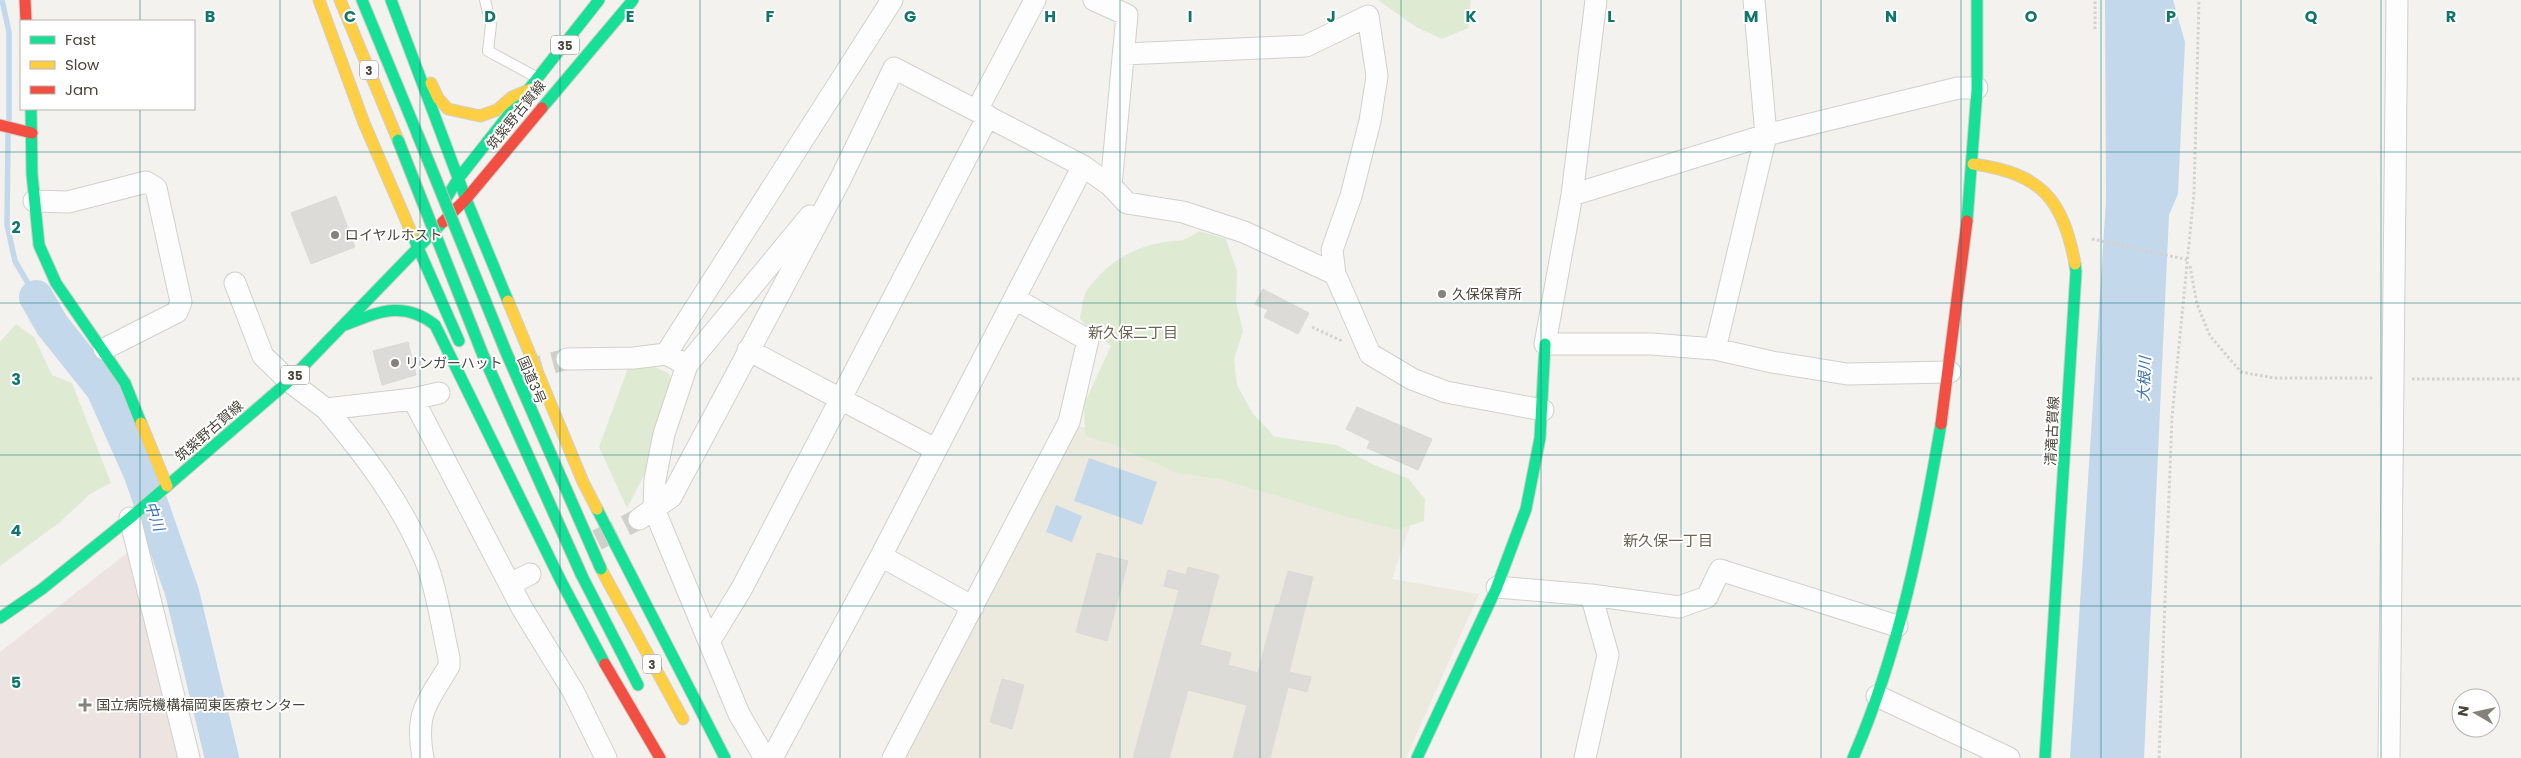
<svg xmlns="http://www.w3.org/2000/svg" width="2521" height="758" viewBox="0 0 2521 758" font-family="Poppins,'Noto Sans JP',sans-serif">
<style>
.education{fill:#eceadf}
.medical{fill:#ede4e1}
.green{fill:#deebd2}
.water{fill:#c4d8ec}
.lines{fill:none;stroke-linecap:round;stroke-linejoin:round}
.stream{stroke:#c4d8ec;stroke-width:5.5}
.river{stroke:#c4d8ec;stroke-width:34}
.building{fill:#dddbd7;stroke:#dbd9d5}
.street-tunnel{stroke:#d1cfcb;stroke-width:21;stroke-dasharray:21 11;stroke-linecap:butt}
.lane-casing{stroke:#d1d0cc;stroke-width:12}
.street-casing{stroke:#d1d0cc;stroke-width:23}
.fast-casing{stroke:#d2cfc6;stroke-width:13}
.slow-casing{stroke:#d2cfc6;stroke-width:13}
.jam-casing{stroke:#d2cfc6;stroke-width:13}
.path{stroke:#d3d2cd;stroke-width:3;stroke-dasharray:2.5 2.5;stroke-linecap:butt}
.lane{stroke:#fdfdfd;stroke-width:10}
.street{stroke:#fdfdfd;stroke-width:21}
.fast{stroke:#16e098;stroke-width:11}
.slow{stroke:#ffcf43;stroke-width:11}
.jam{stroke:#f24e42;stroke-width:11}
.fast-bridge-casing{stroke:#c8c0ad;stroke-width:13;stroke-linecap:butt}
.fast-bridge{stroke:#16e098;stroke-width:11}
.grid{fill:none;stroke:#0f766e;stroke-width:1;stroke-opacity:0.55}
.poi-dot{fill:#84827a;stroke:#fff;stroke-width:2}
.labels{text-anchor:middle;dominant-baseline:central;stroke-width:4;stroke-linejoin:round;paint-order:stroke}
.shield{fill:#fff;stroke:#807d76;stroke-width:1}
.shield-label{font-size:12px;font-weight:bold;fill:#49453b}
.street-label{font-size:14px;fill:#49453b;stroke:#fff}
.poi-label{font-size:14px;fill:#49453b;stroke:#fff;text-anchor:start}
.neighbourhood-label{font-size:15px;fill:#6b6453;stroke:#fff}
.water-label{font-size:15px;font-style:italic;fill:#3d72ac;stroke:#fff}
.grid-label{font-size:16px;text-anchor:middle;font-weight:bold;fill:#0f766e;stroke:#fff;stroke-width:4;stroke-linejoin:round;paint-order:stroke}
</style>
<rect width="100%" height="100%" fill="#f3f2ef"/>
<path class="education" d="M1075 425 1412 520 1392 579 1479 594 1406 758H901Z"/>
<path class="medical" d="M131 550 182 758H0V652Z"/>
<path class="green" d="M1378 0H1471L1468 28 1442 39 1416 27Z
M1199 231 1226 239 1237 271 1236 302 1243 331 1234 359 1237 385 1253 414 1275 437 1337 445 1372 464 1409 479 1425 499 1424 521 1397 530 1348 517 1220 479 1177 473 1117 446 1085 436 1084 404 1111 346 1087 327 1080 318C1082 311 1082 299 1086 292 1103 266 1130 248 1160 243 1180 239 1181 244 1199 231Z
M16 324 34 337 52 375 72 383 111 483 90 494 59 523 0 566V342Z
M646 363 668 373 671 379 650 464 627 508 599 447 629 365Z"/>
<path class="water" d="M2105 0H2173L2185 42 2178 194 2169 215 2144 758H2070L2106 201Z
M1089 458 1157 482 1142 525 1074 501Z
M1056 505 1082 516 1072 542 1046 532Z"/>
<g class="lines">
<path class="stream" d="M2 0 9 32V120
M8 134 7 225 15 261 36 297"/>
<path class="river" d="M36 297 52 325 103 389 140 472 182 592 222 758"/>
</g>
<path class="building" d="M336 196 355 247 311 264 291 213Z
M1263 289 1309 313 1298 334 1264 317 1268 310 1255 304Z
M408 342 416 375 382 385 373 351Z
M1357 407 1432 439 1418 470 1367 448 1370 441 1346 429Z
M1097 553 1128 561 1107 641 1076 632Z
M1188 567 1219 575 1200 645 1231 653 1228 665 1258 673 1276 604 1279 605 1288 571 1313 577 1289 672 1311 677 1307 692 1288 687 1270 758H1233L1247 705 1188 690 1169 758H1133L1179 590 1164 586 1168 570 1186 575Z
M1002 679 1024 685 1012 729 990 722Z"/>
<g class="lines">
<path class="street-tunnel" d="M522 371 567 359
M597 540 639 519"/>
<defs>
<path id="lane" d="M485 0 491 25 488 51 536 77"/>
<path id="street" d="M1094 0 1127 15 1111 186
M1596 0 1572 195 1545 344H1651L1715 349 1772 362 1847 374 1950 372
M1124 54 1306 46 1368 16 1377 76 1370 121 1351 196 1332 250 1335 274
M977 110 1035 0
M1572 195 1766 135 1958 88H1977
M34 201 68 202 146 182 156 188 181 302 177 312 104 349
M235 283 263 356 289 381 326 409 413 399 522 608 573 691 606 758
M1715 349 1766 135 1754 0
M748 350 935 449
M567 359 634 358 666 354
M687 365 666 354 892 0
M413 399 439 393
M326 409C366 456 402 504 426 562 437 589 442 628 449 658V666C426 705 415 712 423 758
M130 518 189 758
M639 519 671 497 840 180 894 68 1083 166 1111 186 1127 203 1183 212 1244 232 1335 274 1370 354 1412 379 1446 392 1543 410
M881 556 973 607
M510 584 530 574
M1497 587 1591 595 1608 655 1585 758
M1591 595 1679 607 1707 597 1720 570 1897 626
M709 642 742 588 988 116
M1877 696 2009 758
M765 758 739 714 654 509 655 479 664 434 687 365 810 216
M772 758 881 556 1083 166
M893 758 1069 422 1088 340 1015 299
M2389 758 2397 0"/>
<path id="fast" d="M362 0 417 133
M391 0 466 199 508 301
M542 108 633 0
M31 109 32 174 39 245 56 283 125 383 141 423
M447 197 458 179 599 0
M1967 221 1977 90V0
M412 234 459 341
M345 325C378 312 404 300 435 325L561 581 605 664
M597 509 725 758
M582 576 638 685
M0 618 42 589 130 518 289 381 443 222
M1417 758 1496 589 1526 509 1540 438 1545 344
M1853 758C1899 653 1922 536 1941 424
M2045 758 2076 272 2075 264"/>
<path id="slow" d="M319 0 364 123 412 234
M340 0 398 140
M431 83 438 98 448 109 480 116 497 110 512 97 531 89
M1973 164C2040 173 2063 198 2075 264
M508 301 583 482 597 509
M141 423 167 486
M601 569 683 719"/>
<path id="jam" d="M25 0 26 21
M0 125 32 133
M443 222 466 199 542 108
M1941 424 1967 221
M605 664 660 758"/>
</defs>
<use href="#lane" class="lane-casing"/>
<use href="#street" class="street-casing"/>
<use href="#fast" class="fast-casing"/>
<use href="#slow" class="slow-casing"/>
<use href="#jam" class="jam-casing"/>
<path class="path" d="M2095 29V0
M2092 239 2189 260
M2190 266 2197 304 2210 336 2241 372 2274 378H2373
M1312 327 1342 341
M2412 379H2521
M2159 758 2172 417 2194 193 2199 0"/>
<use href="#lane" class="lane"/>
<use href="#street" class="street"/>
<use href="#fast" class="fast"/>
<use href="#slow" class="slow"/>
<use href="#jam" class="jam"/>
<defs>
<path id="fast-bridge" d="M417 133 506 352 601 569
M398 140 483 355 582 576"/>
</defs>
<use href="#fast-bridge" class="fast-bridge-casing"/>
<use href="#fast-bridge" class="fast-bridge"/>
</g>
<path class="grid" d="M140 0V21M280 0V758M420 0V758M560 0V758M700 0V758M840 0V758M980 0V758M1120 0V758M1260 0V758M1401 0V758M1541 0V758M1681 0V758M1821 0V758M1961 0V758M2101 0V758M2241 0V758M2381 0V758M140 109V758M0 152H2521M0 303H2521M0 455H2521M0 606H2521"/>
<g class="poi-dot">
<circle cx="335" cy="235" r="5"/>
<circle cx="1442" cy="294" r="5"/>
<circle cx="395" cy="363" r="5"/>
<path d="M82.5 697.5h5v5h5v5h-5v5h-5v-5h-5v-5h5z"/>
</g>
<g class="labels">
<g class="shield">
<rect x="551" y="35.5" width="28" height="19" rx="4"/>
<rect x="360" y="60.5" width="18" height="19" rx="4"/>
<rect x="281" y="365.5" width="28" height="19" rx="4"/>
<rect x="643" y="654.5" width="18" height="19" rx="4"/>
</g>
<g class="shield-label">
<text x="565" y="45">35</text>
<text x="369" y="70">3</text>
<text x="295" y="375">35</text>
<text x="652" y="664">3</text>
</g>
<g class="street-label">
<text transform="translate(516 115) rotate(-51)">筑紫野古賀線</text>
<text transform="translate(532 380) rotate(67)">国道3号</text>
<text transform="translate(209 431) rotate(-41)">筑紫野古賀線</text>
<text transform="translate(2052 431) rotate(-87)">清滝古賀線</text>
</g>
<g class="poi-label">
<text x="345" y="235">ロイヤルホスト</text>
<text x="1452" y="294">久保保育所</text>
<text x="405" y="363">リンガーハット</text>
<text x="96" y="705">国立病院機構福岡東医療センター</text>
</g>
<g class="neighbourhood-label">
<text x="1133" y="332">新久保二丁目</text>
<text x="1668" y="540">新久保一丁目</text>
</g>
<g class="water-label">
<text transform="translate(2144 379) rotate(-88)">大根川</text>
<text transform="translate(155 516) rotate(70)">中川</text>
</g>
</g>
<g class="grid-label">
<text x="210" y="22">B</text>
<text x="350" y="22">C</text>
<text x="490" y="22">D</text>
<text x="630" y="22">E</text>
<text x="770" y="22">F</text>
<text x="910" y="22">G</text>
<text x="1050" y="22">H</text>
<text x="1190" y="22">I</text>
<text x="1331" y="22">J</text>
<text x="1471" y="22">K</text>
<text x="1611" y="22">L</text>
<text x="1751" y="22">M</text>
<text x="1891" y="22">N</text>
<text x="2031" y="22">O</text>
<text x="2171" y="22">P</text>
<text x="2311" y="22">Q</text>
<text x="2451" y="22">R</text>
<text x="16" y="233">2</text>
<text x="16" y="385">3</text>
<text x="16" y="536">4</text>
<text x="16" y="688">5</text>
</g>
<rect x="20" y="20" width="175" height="90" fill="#ffffff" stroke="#b6b5b1"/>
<rect x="30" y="36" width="25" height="8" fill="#16e098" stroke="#b6b5b1"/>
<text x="65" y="45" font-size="15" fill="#49453b">Fast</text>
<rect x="30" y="61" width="25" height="8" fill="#ffcf43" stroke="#b6b5b1"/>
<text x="65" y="70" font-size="15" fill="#49453b">Slow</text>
<rect x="30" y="86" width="25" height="8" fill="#f24e42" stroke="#b6b5b1"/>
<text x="65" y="95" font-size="15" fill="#49453b">Jam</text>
<g transform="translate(2476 713) rotate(279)"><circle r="24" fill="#ffffff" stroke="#b6b5b1"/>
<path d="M0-4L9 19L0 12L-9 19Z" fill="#84827a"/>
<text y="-8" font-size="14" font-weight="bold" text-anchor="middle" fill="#49453b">N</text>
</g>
</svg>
